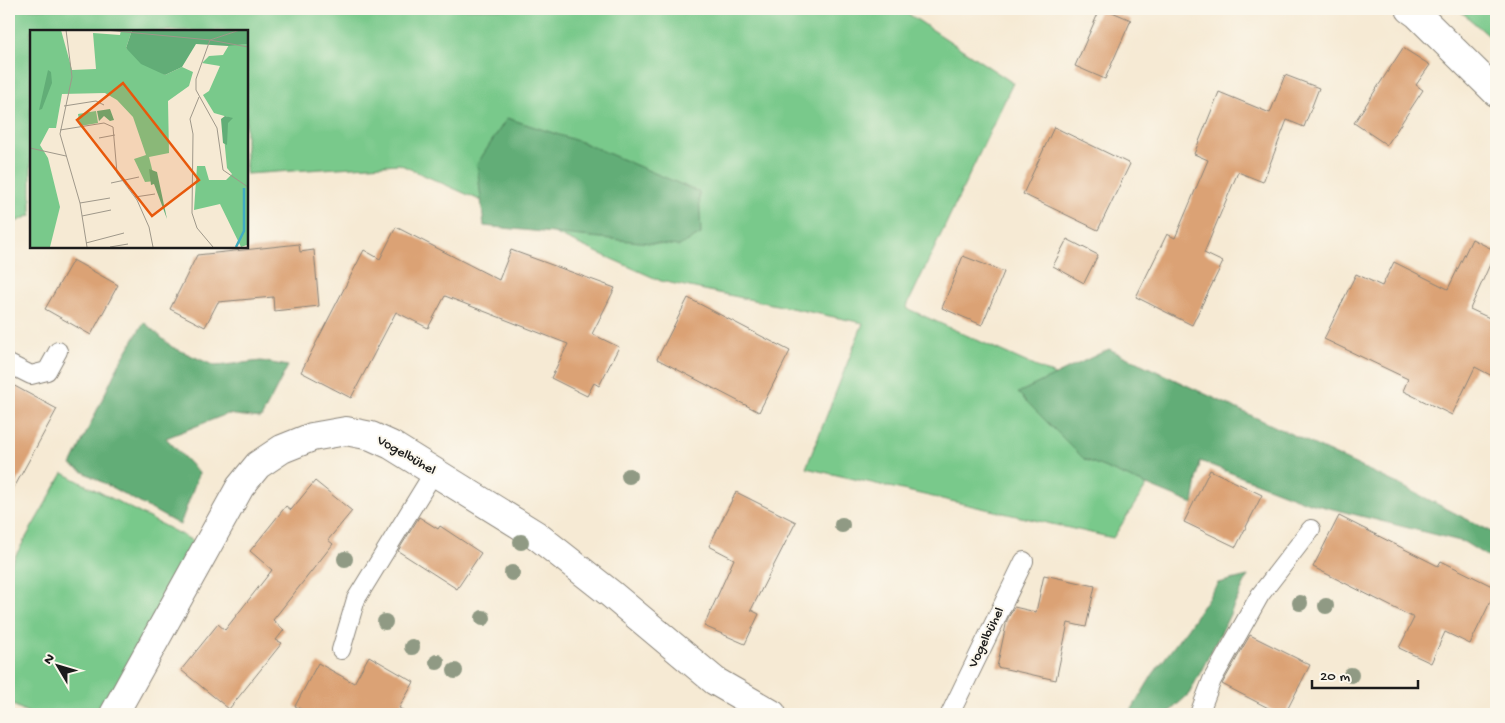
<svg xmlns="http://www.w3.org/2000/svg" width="1505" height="723" viewBox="0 0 1505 723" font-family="'Gochi Hand',sans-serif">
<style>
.green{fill:#79c98b;stroke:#4a7254}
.forest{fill:#62ad77;stroke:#3f644a}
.building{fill:#dba274}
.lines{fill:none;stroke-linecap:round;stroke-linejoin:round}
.lane-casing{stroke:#898378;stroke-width:20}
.street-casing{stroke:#898378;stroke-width:30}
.lane{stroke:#fff;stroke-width:18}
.street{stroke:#fff;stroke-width:28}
.tree{fill:#909a84}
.labels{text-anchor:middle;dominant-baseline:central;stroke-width:4;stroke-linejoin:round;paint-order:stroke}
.street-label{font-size:14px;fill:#1c1c1c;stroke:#fbf7ec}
.inset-river{fill:none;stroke:#42adc1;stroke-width:2.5}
.inset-road{fill:none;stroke:#9f988a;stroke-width:1}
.view{fill:#e8590c;fill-opacity:0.15;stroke:#e8590c;stroke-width:2.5}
.inset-edge{fill:none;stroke:#1c1c1c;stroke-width:2.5}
</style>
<rect width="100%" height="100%" fill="#fbf7ec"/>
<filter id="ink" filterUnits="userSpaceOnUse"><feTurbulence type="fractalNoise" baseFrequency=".02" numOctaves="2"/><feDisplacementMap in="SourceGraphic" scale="10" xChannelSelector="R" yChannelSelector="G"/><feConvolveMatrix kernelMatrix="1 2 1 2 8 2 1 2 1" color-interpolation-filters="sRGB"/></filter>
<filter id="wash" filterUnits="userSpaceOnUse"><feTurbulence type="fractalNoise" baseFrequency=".0096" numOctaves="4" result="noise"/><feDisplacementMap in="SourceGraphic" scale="20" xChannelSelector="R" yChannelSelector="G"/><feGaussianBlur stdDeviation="1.12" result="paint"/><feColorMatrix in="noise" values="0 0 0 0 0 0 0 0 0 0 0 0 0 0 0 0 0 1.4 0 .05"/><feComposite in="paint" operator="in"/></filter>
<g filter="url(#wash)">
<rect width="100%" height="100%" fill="#f6ead4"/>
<path class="green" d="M9 9H901L1013 83 906 308 1181 432 1113 538 806 468 863 323 661 281 399 164 246 174V31H31V215L9 225Z
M1458 9H1496V42Z
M63 473 197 543 104 714H31L9 703V567Z"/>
<path class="forest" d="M507 118 584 143 699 192 701 234 679 246 484 226 477 164Z
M144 322 172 347 215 366 261 361 288 366 261 418 227 414 166 438 199 473 180 525 71 465 119 364Z
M1109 349 1398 484 1496 534V562L1464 542 1309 503 1200 461 1193 504 1084 459 1018 393Z
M1248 576 1223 629 1189 694 1167 714H1129L1153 674 1187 629 1218 583Z"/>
<g id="blocks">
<path class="building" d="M1100 9H1105L1131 20 1105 79 1075 66Z
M1403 48 1430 65 1416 85 1423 90 1387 145 1354 123Z
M1285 75 1319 88 1304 127 1287 120 1263 182 1238 172 1204 253 1223 262 1192 325 1136 297 1167 234 1175 238 1208 160 1194 154 1219 92 1270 113Z
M1054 127 1130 164 1098 230 1023 194Z
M396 227 499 280 511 250 615 288 592 334 619 347 599 386 594 383 587 396 551 378 568 344 445 296 428 328 396 312 351 398 301 372 364 250 380 259Z
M1067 239 1098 255 1084 283 1053 266Z
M1472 239 1496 251 1470 309 1496 321V378L1475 367 1452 415 1403 391 1408 379 1324 339 1356 274 1382 286 1394 262 1448 289Z
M299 244 300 252 314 250 319 306 274 311 273 297 218 302 205 327 170 309 197 255Z
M963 256 1004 272 982 325 942 308Z
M73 260 118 285 91 335 45 309Z
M688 298 790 351 759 412 657 359Z
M9 383 57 409 9 497Z
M1210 470 1262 495 1236 547 1184 522Z
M315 481 352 511 328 540 333 544 273 620 284 630 276 640 282 643 229 709 181 670 218 624 225 630 272 570 250 551 286 506 291 510Z
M736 492 796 522 751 610 759 614 745 644 704 626 734 559 709 546Z
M1339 516 1438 566 1441 561 1496 588V590L1470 644 1445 632 1431 663 1399 648 1414 618 1313 567Z
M419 517 438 529 440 526 481 553 457 589 398 551Z
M1044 575 1095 586 1086 627 1068 623 1056 680 997 667 1007 620 1014 607 1036 612Z
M1250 635 1310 665 1285 714H1280L1222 684Z
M369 656 414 682 399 708 410 714H310L295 706 318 663 354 683Z"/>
</g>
</g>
<g filter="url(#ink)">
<use href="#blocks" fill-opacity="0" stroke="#898378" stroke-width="1"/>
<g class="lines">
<defs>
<path id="lane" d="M9 364 31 375 47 371 58 351
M341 650 356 599 434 472
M950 714 1024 561
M1199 714 1212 680 1260 595 1311 529"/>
<path id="street" d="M1410 9 1417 14 1496 92
M114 714 240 487 258 465 282 449 312 437 346 431 371 436 391 445 536 535 611 594 715 681 772 714"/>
</defs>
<use href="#lane" class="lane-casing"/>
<use href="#street" class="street-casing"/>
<use href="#lane" class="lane"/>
<use href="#street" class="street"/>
</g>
<g class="tree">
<circle cx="629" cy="476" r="8"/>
<circle cx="842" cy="525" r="8"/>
<circle cx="521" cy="542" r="8"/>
<circle cx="345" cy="559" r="8"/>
<circle cx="512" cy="573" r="8"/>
<circle cx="1300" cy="603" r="8"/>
<circle cx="1326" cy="606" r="8"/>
<circle cx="483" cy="618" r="8"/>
<circle cx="385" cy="622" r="8"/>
<circle cx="412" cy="647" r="8"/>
<circle cx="437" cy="662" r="8"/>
<circle cx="455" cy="671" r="8"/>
<circle cx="1351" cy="675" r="8"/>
</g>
</g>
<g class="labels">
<g class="street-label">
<text transform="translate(406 456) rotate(30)">Vogelbühel</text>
<text transform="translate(987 638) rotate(-64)">Vogelbühel</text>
</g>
</g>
<g transform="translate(30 30)">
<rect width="218" height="218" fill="#f6ead4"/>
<path d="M1 0H31L42 40 66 39 63 3 90 5 91 0H102L96 18 135 45 152 37 163 42 159 56 138 71 139 123 119 127 125 151 115 152 104 129 116 125 103 87 87 70 75 63 32 64 26 98H19L10 115 18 128 30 177 20 217H0ZM217 14V215L211 217 190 174 164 180 167 136H175L179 150H196L202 144 197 138 194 107 198 87 184 83 173 65 179 61 190 36 172 33 179 26 193 25 199 15ZM66 81 68 93 50 96 48 84Z" fill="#79c98b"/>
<path d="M102 0H217V14L198 16 166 14 152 37 135 45 111 34 96 18ZM18 40 21 42 22 53 12 79 9 80ZM80 79 84 90 80 91 74 86 69 91 67 81ZM195 86 203 88 198 93 197 115 193 113 191 89ZM119 139 127 142 137 189 124 154 121 155Z" fill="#62ad77"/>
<path class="inset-river" d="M206 217 214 201V158"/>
<path class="inset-road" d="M36 0 42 47 30 104 50 173 57 217M75 0 180 10 166 49V60L187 98 193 140 218 157M180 10 218 17M180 10 210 0M169 67 160 89 163 104 162 183 167 198 183 217M34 76 66 71 74 75M30 100 74 93 83 97 87 143 107 170 119 197 123 217M69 108 85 105M0 118 36 126M81 153 109 147M105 167 125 164M50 173 80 168M52 186 81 180M56 213 94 203M80 217 98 214"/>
<path class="view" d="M93 53 169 150 122 186 47 90Z"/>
<rect width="218" height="218" class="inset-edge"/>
</g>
<rect width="1505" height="723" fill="none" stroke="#fbf7ec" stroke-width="30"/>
<g transform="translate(58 666) rotate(308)" stroke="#fbf7ec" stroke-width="4" paint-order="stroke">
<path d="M0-4L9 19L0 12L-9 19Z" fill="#1c1c1c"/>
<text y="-8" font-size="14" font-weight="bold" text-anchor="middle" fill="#1c1c1c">N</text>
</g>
<path d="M1312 680v8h106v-8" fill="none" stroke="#1c1c1c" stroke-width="2.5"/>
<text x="1320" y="680" font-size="15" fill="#1c1c1c" stroke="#fbf7ec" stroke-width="4" paint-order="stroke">20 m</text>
</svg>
